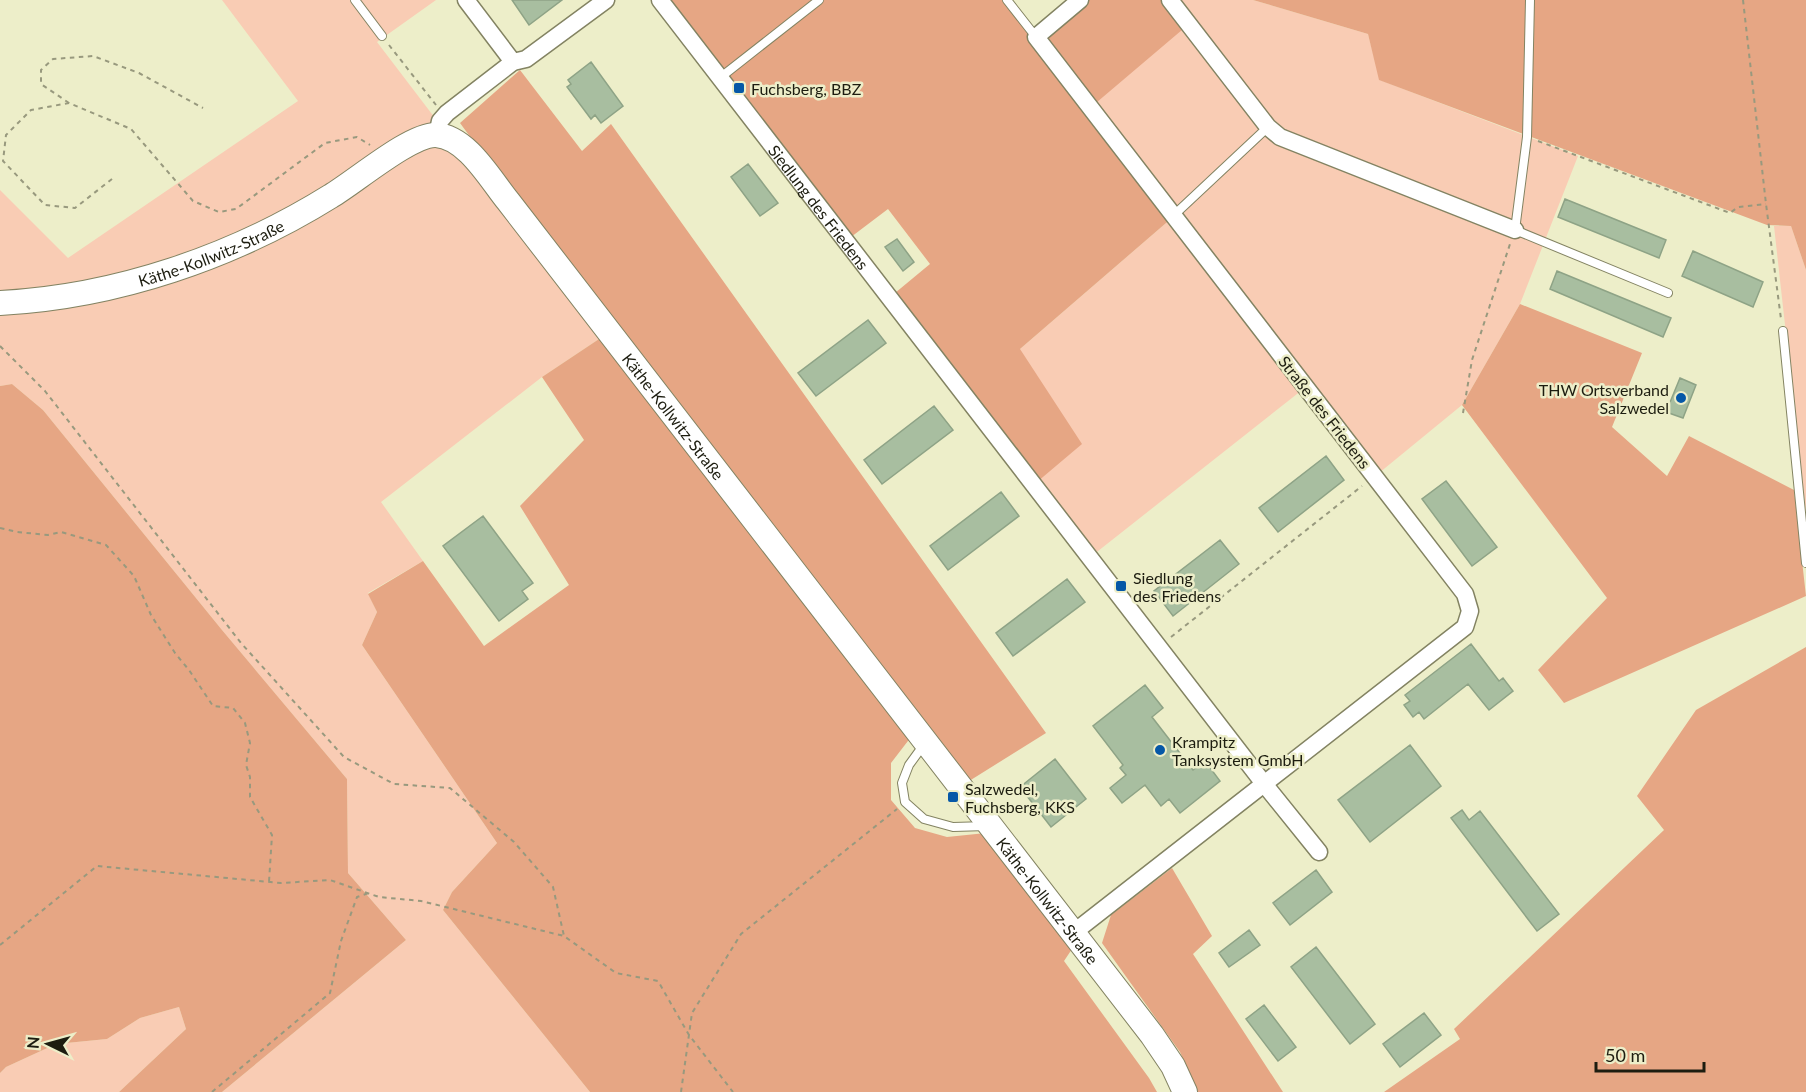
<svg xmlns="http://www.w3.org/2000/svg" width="1806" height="1092" viewBox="0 0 1806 1092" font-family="Lato,sans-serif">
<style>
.green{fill:#f9ccb4}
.forest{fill:#e6a684}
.building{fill:#a8bea0;stroke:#8ea386;stroke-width:1.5}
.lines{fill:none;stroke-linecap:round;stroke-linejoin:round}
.service-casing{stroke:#838362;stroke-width:10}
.minor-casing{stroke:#838362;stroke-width:19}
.secondary-casing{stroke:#838362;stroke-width:26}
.path{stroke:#98997e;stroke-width:2;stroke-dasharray:4.5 4.5;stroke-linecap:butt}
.service{stroke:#fff;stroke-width:8}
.minor{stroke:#fff;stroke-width:16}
.secondary{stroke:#fff;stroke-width:24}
.poi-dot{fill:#0658a7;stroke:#edeec9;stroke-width:2}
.labels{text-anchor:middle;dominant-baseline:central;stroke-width:5;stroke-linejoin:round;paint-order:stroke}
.poi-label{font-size:16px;fill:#1d1d10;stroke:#edeec9;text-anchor:start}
.street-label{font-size:16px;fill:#1d1d10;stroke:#edeec9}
</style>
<rect width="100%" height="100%" fill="#edeec9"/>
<path class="green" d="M222 0H436L377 42 602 337 542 377 381 502 423 561 368 593 377 612 362 645 497 843 452 892 443 910 590 1092H222L406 940 348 873 347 779 222 630 43 410 12 384 0 386V190L68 258 298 101Z
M1170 0H1253L1368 34 1380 80 1578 156 1520 304 1462 405 1379 473 1311 383 1093 555 1037 482 1020 349 1173 217 1090 107Z
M1774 226H1791L1806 270V513Z
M179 1007 186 1029 119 1092H0V1073L6 1067 56 1044 107 1039 140 1018Z"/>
<path class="forest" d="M666 0H1007L1036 37 1080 0H1170L1189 24 1090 108 1173 217 1020 349 1082 444 1037 482 895 293 930 264 888 209 851 237Z
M1253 0H1806V270L1791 226 1767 225 1379 80 1368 34Z
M520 70 582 151 611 124 1046 733 966 783 521 206 460 123Z
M1520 304 1642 353 1612 427 1667 476 1689 436 1794 490 1806 596 1564 703 1538 670 1607 598 1462 405Z
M602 337 911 737 891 763V800L915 828 947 837 986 833 1072 949 1064 961 1149 1078 1157 1092H590L443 910 452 892 497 843 362 645 377 612 368 594 423 561 484 646 569 585 520 506 584 440 542 377Z
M12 384 43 410 222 630 347 779 348 873 406 940 222 1092H119L186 1029 179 1007 140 1018 107 1039 56 1044 6 1067 0 1073V386Z
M1806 647V1092H1384L1460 1039 1454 1029 1664 830 1637 796 1696 710Z
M1172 868 1212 936 1193 954 1283 1092H1198L1180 1052 1102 943 1111 915Z"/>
<path class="building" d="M512 0H562L529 25Z
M591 62 623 106 601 123 595 115 591 119 567 87 571 84 568 80Z
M748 164 778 203 760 216 731 177Z
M1565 199 1666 240 1659 258 1558 217Z
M897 239 914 262 903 271 885 247Z
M1693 251 1763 282 1753 307 1682 276Z
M1557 271 1671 318 1663 337 1550 289Z
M868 320 886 343 816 396 798 373Z
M1680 378 1696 385 1683 418 1666 412Z
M934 406 953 430 882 484 864 460Z
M1326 456 1344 480 1278 532 1259 508Z
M1446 481 1497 547 1472 566 1422 499Z
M1001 492 1019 516 948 570 930 546Z
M483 516 533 583 522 591 528 599 499 621 443 546Z
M1220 540 1239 564 1173 616 1154 591Z
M1067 579 1085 602 1013 656 996 633Z
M1471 644 1499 681 1503 678 1513 691 1489 710 1468 684 1424 719 1419 712 1413 717 1404 705 1410 701 1405 695Z
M1145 685 1163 708 1152 717 1193 770 1205 761 1220 781 1180 813 1169 799 1161 806 1145 785 1122 803 1110 788 1126 775 1120 768 1123 765 1093 726Z
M1410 745 1441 786 1370 842 1338 800Z
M1055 759 1086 799 1051 827 1020 787Z
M1462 810 1469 820 1480 811 1559 914 1537 931 1451 818Z
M1316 870 1332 892 1290 925 1273 903Z
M1249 930 1260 945 1229 967 1219 953Z
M1316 947 1375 1024 1350 1044 1291 967Z
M1264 1005 1296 1047 1278 1061 1246 1019Z
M1424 1013 1441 1035 1400 1067 1383 1044Z"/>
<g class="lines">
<defs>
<path id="service" d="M355 0 382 36
M1007 0 1036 37
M1530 0 1527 137 1515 230 1668 293
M721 77 819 0
M1173 216 1268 127
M1783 331 1806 563
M925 743 909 765 902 783 905 802 924 819 953 827 987 826"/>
<g id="minor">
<path d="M466 0 513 62"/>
<path id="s1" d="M660 0 1265 785 1319 852"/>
<path d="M1170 0 1268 127 1280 137 1515 230"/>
<path d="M437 135 440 121 447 113 513 62 526 59 606 0"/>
<path d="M1073 933 1465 627 1470 611 1465 594 1036 37 1080 0"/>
</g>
<g id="secondary">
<path id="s2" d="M0 303C116 297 233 257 331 196 355 182 411 134 436 135 467 137 490 179 508 201L1152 1035 1173 1066 1185 1092"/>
</g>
</defs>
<use href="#service" class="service-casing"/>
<use href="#minor" class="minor-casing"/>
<use href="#secondary" class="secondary-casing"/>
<path class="path" d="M1743 0 1766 204 1781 319
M389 45 436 105
M69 103 41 84V70L53 59 93 56 139 73 203 108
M1538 141 1730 213 1738 207 1766 204
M112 179 75 208 45 205 3 161 6 135 31 110 69 103 131 129 193 201 219 212 236 209 325 143 357 137 370 145
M0 346 45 391 241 643 344 757 394 784 450 788 514 842 553 887 564 936
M1463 413 1472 360 1510 244
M0 528 17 532 48 535 61 532 106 545 134 576 151 615 175 653 189 670 213 706 233 708 245 723 250 743 246 765 250 777V797L272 835 269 882
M1171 637 1362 486
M0 945 97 866 281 883 330 880 379 897 421 901 564 936 616 973 658 981 689 1035 733 1092
M212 1092 330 993 341 941 357 897 369 893
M681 1092 692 1013 741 934 897 809"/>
<use href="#service" class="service"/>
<use href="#minor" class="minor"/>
<use href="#secondary" class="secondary"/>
</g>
<g class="poi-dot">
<rect x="733" y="82" width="12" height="12" rx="3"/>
<circle cx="1681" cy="398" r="6"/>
<rect x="1115" y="580" width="12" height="12" rx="3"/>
<circle cx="1160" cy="750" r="6"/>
<rect x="947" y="791" width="12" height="12" rx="3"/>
</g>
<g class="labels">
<g class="poi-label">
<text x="751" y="88">Fuchsberg, BBZ</text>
<text x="1669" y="389" text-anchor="end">THW Ortsverband<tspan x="1669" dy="18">Salzwedel</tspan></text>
<text x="1133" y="577">Siedlung<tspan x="1133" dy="18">des Friedens</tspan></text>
<text x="1172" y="741">Krampitz<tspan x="1172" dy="18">Tanksystem GmbH</tspan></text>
<text x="965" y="788">Salzwedel,<tspan x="965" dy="18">Fuchsberg, KKS</tspan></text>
</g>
<g class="street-label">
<text stroke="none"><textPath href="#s1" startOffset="261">Siedlung des Friedens</textPath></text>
<text stroke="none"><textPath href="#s2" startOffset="218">Käthe-Kollwitz-Straße</textPath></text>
<text transform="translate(1325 412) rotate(52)">Straße des Friedens</text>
<text stroke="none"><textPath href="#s2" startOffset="846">Käthe-Kollwitz-Straße</textPath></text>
<text stroke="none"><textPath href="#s2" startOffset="1458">Käthe-Kollwitz-Straße</textPath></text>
</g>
</g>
<g transform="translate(48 1044) rotate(275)" stroke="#edeec9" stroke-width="4.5" paint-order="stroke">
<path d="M0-4.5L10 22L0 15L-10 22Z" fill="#1d1d10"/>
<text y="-9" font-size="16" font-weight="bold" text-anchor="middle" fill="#1d1d10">N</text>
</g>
<path d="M1596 1062v9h108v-9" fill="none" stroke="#1d1d10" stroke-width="3"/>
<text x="1605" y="1062" font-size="18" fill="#1d1d10" stroke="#edeec9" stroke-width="4.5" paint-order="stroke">50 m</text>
</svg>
